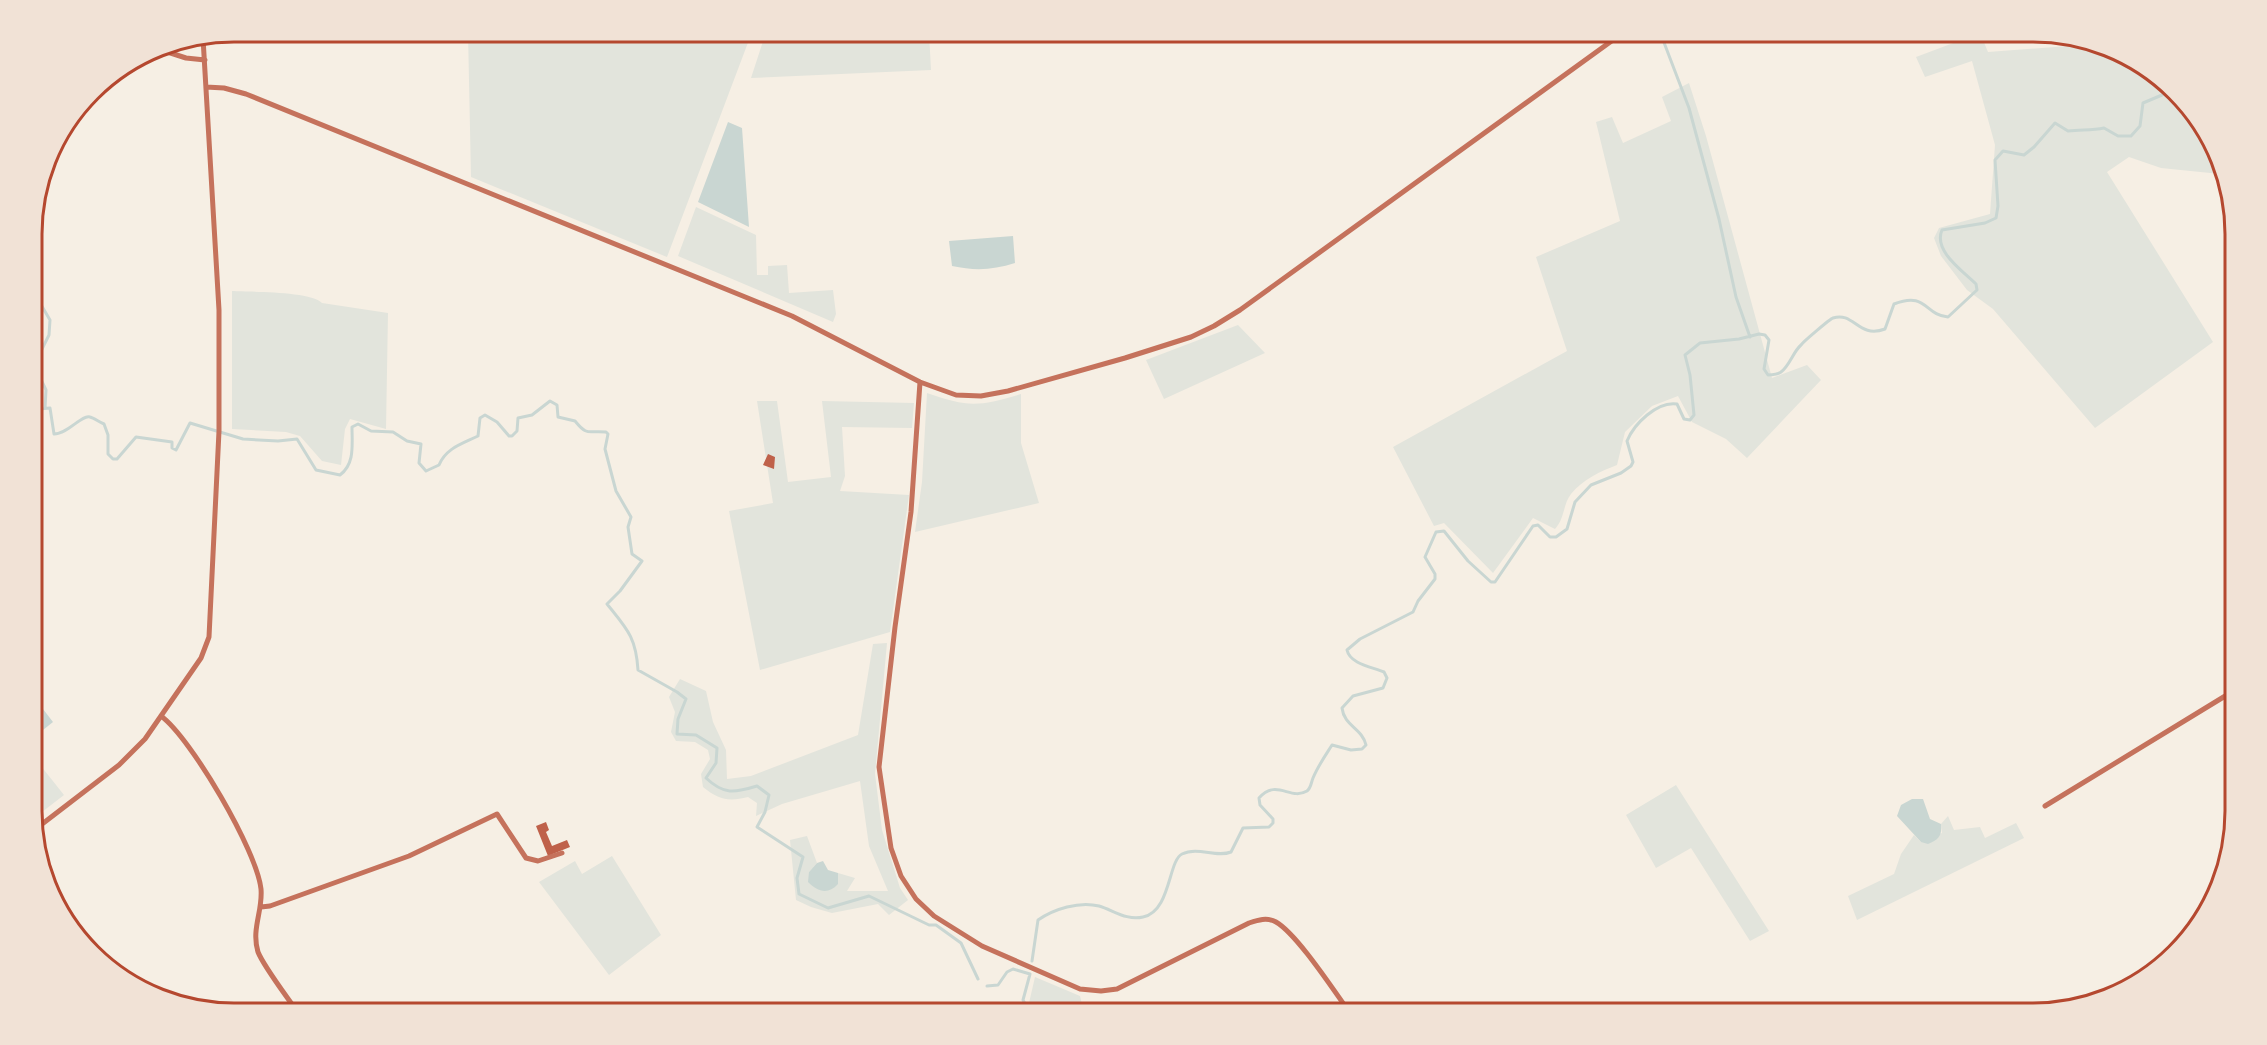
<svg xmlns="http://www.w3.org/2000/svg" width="2267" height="1045" viewBox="0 0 2267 1045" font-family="'Fira Sans Condensed',sans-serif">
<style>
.green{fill:#e2e4dc}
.water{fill:#c9d6d2}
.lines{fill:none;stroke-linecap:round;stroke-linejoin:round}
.stream{stroke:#c9d6d2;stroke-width:3}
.building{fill:#bf614a}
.minor{stroke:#c5725c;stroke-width:5}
.rim{fill:none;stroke:#b5482f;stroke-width:3}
</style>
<rect width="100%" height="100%" fill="#f6efe4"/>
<path class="green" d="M468 32H752L667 257 471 177Z
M766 32H929L931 70 751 78Z
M1980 33 1988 52 2095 44 2111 47 2194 111 2220 174 2161 168 2129 157 2107 172 2213 342 2095 428 1993 309 1967 290 1941 256 1934 238 1939 228 1990 214 1995 145 1972 61 1925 77 1916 57Z
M1689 83 1706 136 1772 378 1807 365 1821 380 1747 458 1726 439 1692 422 1678 396 1652 406 1625 432 1617 465C1601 471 1582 480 1571 494 1563 504 1565 518 1555 529L1533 518 1493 573 1444 523 1434 526 1393 447 1567 351 1536 257 1620 221 1596 122 1612 117 1623 143 1671 121 1662 97Z
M696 207 756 235 757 275H768V266L787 265 789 293 833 290 836 314 833 322 678 256Z
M232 291C250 292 311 291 322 303L388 313 386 429 350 419 345 429 341 465 322 461 300 436 286 432 232 429Z
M1238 325 1265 353 1164 399 1146 360Z
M927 393C969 408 980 406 1021 394V443L1039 503 915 532 922 482Z
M757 401H777L788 482 831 477 822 401 914 403 912 428 842 427 845 476 840 491 909 495 890 632 760 670 729 511 773 503Z
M887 643 875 774 882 830 900 888 908 900 889 915 878 904 832 913 811 907 796 900 790 840 807 836 817 863 809 872 838 884V873L855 878 847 891H888L869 846 860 781 782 804 756 816 757 803 748 797C729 802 719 800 703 787L701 774 710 759 708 750 695 742 676 741 671 732 675 712 669 697 680 679 706 691 713 722 726 750 727 779 751 776 858 735 873 644Z
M33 756 64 795 33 819Z
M1676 785 1769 931 1750 941 1691 848 1656 868 1626 815Z
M1948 816 1954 830 1980 827 1985 838 2016 823 2024 838 1857 920 1848 896 1894 874 1901 854 1914 835 1921 842 1942 833 1941 824Z
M612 856 661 935 609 975 539 882 575 861 582 874Z
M1035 977 1080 996 1084 1013C1064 1013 1045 1013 1029 1003Z"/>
<path class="water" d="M728 122 742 128 749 227 698 202Z
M1013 236 1015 263C993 270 975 271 952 266L949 241Z
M33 696 53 722 33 738Z
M1912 799H1923L1930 819 1941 824C1942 836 1939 839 1928 844L1921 842 1897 816 1901 805Z
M823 861 828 870 838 873V884C828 895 818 892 808 882L809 872 817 863Z"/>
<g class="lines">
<path class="stream" d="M1660 32 1689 108 1719 219 1736 297 1750 337
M32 232C44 251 37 271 33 291L50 320 49 335 36 361 37 371 46 390 45 408
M32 416 39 409 50 408 54 434C68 434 82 414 90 417 94 418 99 422 104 424L108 435V454L113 459H117L136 437 172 442V448L176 450 190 423 243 439 278 441 297 439 316 470 340 475C355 464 352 445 352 427L358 424 371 431 393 432 407 441 421 444 419 463 426 471 439 465C446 448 462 444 478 436L480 418 485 415 497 422 509 436H512L517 431 518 418 532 415 550 401 557 405 558 417 575 421C588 437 588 430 606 432L608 434 605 449 616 491 631 517 628 527 632 554 642 561 620 591 607 604C627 629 636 637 638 670L677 692 686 699 678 719 677 734 696 735 717 748 716 763 706 778C724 795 734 793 757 786L769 795 765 812 757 827 803 857 797 878 799 894 828 908 869 896 929 925H936L961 943 978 979
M1032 961 1038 920C1054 909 1079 901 1099 906 1113 910 1127 921 1143 917 1171 911 1168 861 1182 854 1198 846 1216 858 1231 852L1243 828 1269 827 1273 823V819L1260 805 1259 798C1277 778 1290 801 1307 791 1311 788 1311 783 1313 778 1318 766 1325 756 1332 745L1351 750 1362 749 1366 745C1362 728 1344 726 1342 708L1353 696 1383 688 1387 678 1384 672C1372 667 1350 664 1347 650L1360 639 1413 612 1418 601 1435 579V574L1425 557 1436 532 1444 531 1468 561 1491 582H1495L1533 526 1538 525 1550 537H1556L1567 529 1575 502 1591 485 1621 473 1631 466 1633 462 1627 441C1634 424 1657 401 1677 404L1684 419 1690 420 1694 415 1690 375 1685 355 1700 343 1739 339 1759 334 1765 335 1769 340 1764 369 1768 375C1773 375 1777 375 1781 372 1790 365 1793 352 1801 345 1804 341 1830 319 1833 318 1854 311 1858 339 1885 329L1894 304C1927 291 1924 315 1948 317L1977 290 1976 284C1963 271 1933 251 1942 230L1985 223 1996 218 1998 206 1995 160 2003 151 2024 155 2034 147 2055 123 2068 131C2080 129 2091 131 2104 128L2118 136H2131L2140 126 2143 103 2162 95 2166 90
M987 986 998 985 1007 972 1013 969 1030 974 1023 1000 1027 1007 1054 1013"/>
</g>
<path class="building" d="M768 454 775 457 774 469 763 465Z
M546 822 549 830 546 832 552 846 567 840 570 847 548 856 536 826Z"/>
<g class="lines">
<path class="minor" d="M155 48 186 58 205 60
M206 87 224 88 246 94 792 316 920 382 956 395 981 396 1008 391 1125 358 1191 337 1214 326 1240 310 1624 32
M920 382 911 512 895 627 879 767 891 848 901 876 916 899 934 916 982 946 1080 989 1101 991 1117 989 1249 923C1258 920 1267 917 1276 922 1297 934 1334 991 1350 1013
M161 716C191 738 257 851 261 889 263 911 251 929 258 952 264 967 288 998 298 1013
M2045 806 2235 690
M33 831 119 765 145 739 201 658 209 637 219 431V310L203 38
M261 907 270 906 409 856 497 814 526 858 538 861 562 853"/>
</g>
<path d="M0 0H2267V1045H0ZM234 42H2033A192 192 0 0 1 2225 234V811A192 192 0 0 1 2033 1003H234A192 192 0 0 1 42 811V234A192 192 0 0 1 234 42Z" fill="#f1e2d6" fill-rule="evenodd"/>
<path class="rim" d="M234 42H2033A192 192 0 0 1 2225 234V811A192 192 0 0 1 2033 1003H234A192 192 0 0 1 42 811V234A192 192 0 0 1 234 42Z"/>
</svg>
